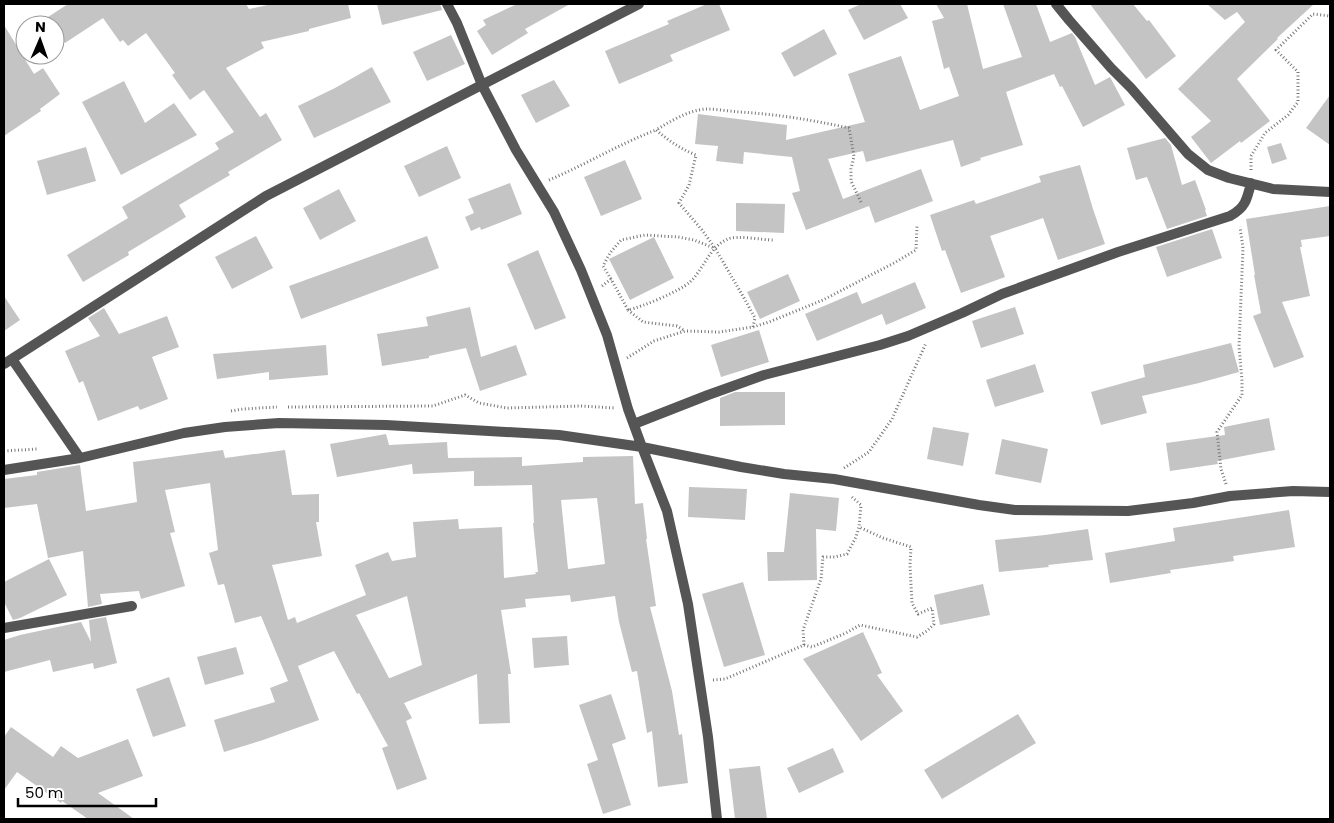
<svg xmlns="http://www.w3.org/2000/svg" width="1334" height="823" viewBox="0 0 1334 823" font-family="Poppins,sans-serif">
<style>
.building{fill:#c4c4c4;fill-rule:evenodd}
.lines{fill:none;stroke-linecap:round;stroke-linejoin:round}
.path{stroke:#777;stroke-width:3;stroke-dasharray:1 2.5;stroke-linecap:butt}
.minor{stroke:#555;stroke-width:10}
</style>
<rect width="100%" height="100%" fill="#fff"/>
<path class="building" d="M68 4H246L249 9 272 4H348L351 18 309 29V31L261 42 264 48 226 68 260 117 266 113 282 140 228 172 230 175 179 205 186 217 128 252 129 255 83 282 67 255 128 218 122 207 219 149 215 143 234 132 204 90 190 100 172 75 175 73 146 33 128 46 123 40 120 42 103 18 65 43 55 28V25H53L48 17Z
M377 4H440L442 10 382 25Z
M517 4H570L525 29 528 33 492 55 477 31 486 25 483 20Z
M707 4H719L730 30 670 55 673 61 619 84 605 51 669 24 667 21Z
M861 4H900L908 18 864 40 848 10Z
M936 4H967L983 69 1022 57 1003 4H1036L1050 42 1072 33 1075 37 1095 85 1110 77 1125 105 1083 127 1062 86 1060 87 1054 74 1006 92 1023 145 980 158 981 160 961 167 953 140 866 162 863 151 828 159 843 199 921 169 933 201 875 223 869 206 806 230 792 193 800 191 792 157 744 152 743 164 716 161 718 146 695 144 698 114 787 125 786 140 865 122 848 74 901 56 920 110 959 96 949 67 944 69 932 21 944 18Z
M1090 4H1133L1147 21 1149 20 1176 56 1146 79Z
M1207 4H1314L1277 38 1278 39 1237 79 1270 121 1241 143 1240 141 1211 163 1191 137 1211 121 1178 89 1245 22 1237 12 1225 20Z
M4 25 34 74 43 68 60 94 40 109 41 111 4 136Z
M824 29 837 54 794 77 781 53Z
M451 35 465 64 427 81 413 52Z
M372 67 391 102 314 138 298 106 335 88Z
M554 80 570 106 536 123 521 95Z
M124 81 145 123 174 103 197 135 121 175 82 102Z
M1330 95V145L1306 128Z
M1165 138 1171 145 1182 185 1195 180 1206 210H1205L1207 216 1167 229 1147 177 1136 180 1127 148Z
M1281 143 1287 159 1272 164 1267 147Z
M447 146 461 178 419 197 404 166Z
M86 147 96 181 47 195 37 161Z
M625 160 642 199 601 216 584 177Z
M1080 165 1093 209 1105 244 1058 260 1043 218 990 236 1005 277 961 293 945 250 942 251 930 215 974 200 976 204 1041 182 1039 176Z
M510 183 522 214 481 230 480 227 471 231 465 217 474 213 468 199Z
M339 189 356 221 320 240 303 208Z
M736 203 785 204 784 233 736 231Z
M1330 206V236L1301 240 1302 247H1300L1310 296 1282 302 1304 357 1274 368 1253 316 1261 313 1254 275H1255L1246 219Z
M1212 229 1222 258 1167 277 1156 247Z
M256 236 273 268 232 289 215 257Z
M427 236 439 268 301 319 289 286Z
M654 237 674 278 630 300 609 259Z
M538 250 566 318 535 330 507 264Z
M788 274 800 301 760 319 747 292Z
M915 282 926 308 886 325 882 314 817 341 805 314 857 292 862 304Z
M4 296 20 320 4 331Z
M470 307 481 357 516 345 527 375 480 391 466 348 429 356V358L382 366 377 334 428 326 426 317Z
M1015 307 1024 334 981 348 972 321Z
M104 308 119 334 167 316 179 347 152 357 168 399 140 410 138 406 98 421 83 381 79 383 65 351 100 336 88 318Z
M759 330 769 362 721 377 711 345Z
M1231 343 1239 372 1199 383 1142 396 1147 413 1101 425 1091 392 1145 377 1143 365Z
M326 345 328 375 269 380V372L217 379 213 354Z
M1035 364 1044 392 995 407 986 380Z
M735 392H785V425L720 426V398Z
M1269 418 1275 450 1217 461 1218 464 1170 471 1166 443 1225 435 1224 427Z
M933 427 969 433 963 466 927 459Z
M386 434 389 445 447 442 448 458 522 457V466L583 462V457L633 456 635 504 643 503 647 539H646L656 606 650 607 672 691 679 735 682 734 688 783 658 787 652 731 647 733 637 671 632 672 619 622 615 596 571 602 570 595 525 599 526 607 501 610 511 674H508L510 723 479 724 477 674 404 703 412 718 406 721 427 779 397 790 382 748 388 746 359 693 357 694 334 651 298 666 319 720 263 740 224 752 214 720 275 702 270 688 288 681 261 616 235 623 224 584 218 585 209 553 218 550 210 483 165 490 175 532 170 533 185 586 141 599 139 591 100 594 102 604 88 607 83 551 48 558 37 504 4 508V479L37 475V472L80 465 86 511 137 502 133 462 223 450 225 458 285 450 292 495 319 494V522H316L322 556 272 565 288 620 295 617 297 623 366 595 355 565 388 552 392 561 416 557 413 522 458 519 459 529 502 527 504 578 536 574 535 572H538L533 523H534L532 485 474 486V471L413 474 412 464 337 477 330 444ZM597 498 605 564 568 569 561 500ZM407 596 422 665 390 678H389L356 615Z
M1002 439 1048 449 1041 483 995 474Z
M689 487 747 489 745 520 688 517Z
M790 493 839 498 836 531 816 529 817 580 768 581 767 552H784Z
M1289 510 1295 547 1233 556 1234 561 1170 570 1171 573 1110 583 1105 553 1175 541 1173 528Z
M1088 529 1093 560 1048 565 1049 567 999 572 995 540 1045 535Z
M49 559 67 595 20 618 13 620 4 602V582Z
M743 582 765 655 724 667 702 594Z
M983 584 990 615 940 625 934 595Z
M106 617 117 663 94 669 93 663 53 672 50 660 4 672V640L20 635 81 622 91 642 89 620Z
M863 632 882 673 877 675 903 711 861 741 803 659Z
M567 636 569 665 534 668 532 638Z
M236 647 244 674 205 685 197 657Z
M169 677 186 726 153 737 136 689Z
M611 694 626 739 612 744 631 805 603 814 587 764 598 760 579 705Z
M1018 714 1036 743 942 799 924 770Z
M11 727 53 757 61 746 78 758 128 739 143 776 98 793 134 819H88L62 801 61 803 17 772 4 790V737Z
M833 748 844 772 799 793 787 768Z
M760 766 767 819H735L729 769Z"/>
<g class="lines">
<path class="path" d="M1251 170V156L1265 133 1288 115 1298 102V72L1276 50 1313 14 1330 16
M549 180C585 165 619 144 656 130
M611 279 603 266 610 253 621 240 645 235 678 237 694 240 714 248
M602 286 611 279 628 310C642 307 680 291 690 282 704 269 709 247 728 239 736 235 763 240 773 240
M628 310 643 322 677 326 685 331
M753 327 755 318 744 298 715 248 702 230 679 203 689 185 696 155C681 149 669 141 656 130 671 121 687 111 705 109 716 109 728 111 739 112 776 114 812 120 849 128L854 156 851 169V181L861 202
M627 358 654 341 685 331 719 332 753 327 769 322 823 300 894 263 916 250 917 226
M288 407 433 406 465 395 479 403 507 408 581 406 615 408
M231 411 243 409 277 407
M4 451 37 449
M844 468 869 452 892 419 926 343
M1226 484 1221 469 1217 432 1242 395V381L1239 346 1243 248 1240 227
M804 645 803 630 821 579 823 557H835L847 554 856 537 859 527 861 505 852 497
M713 680 725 679 804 645 812 647 846 633 860 625 917 637 927 631 934 624 932 608 918 614 912 603 911 585 910 565 911 547 883 538 859 527"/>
<path class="minor" d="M447 4 457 23 482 85 516 150 554 212 581 270 607 335 628 409 642 447 741 467 784 474 834 479 979 505 1015 510 1128 511 1193 503 1230 496 1293 491 1330 492
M1056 4 1069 20 1111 68 1131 88 1188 154 1208 170 1229 178 1273 189 1330 192
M12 359 80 458
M4 364 266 196 639 4
M634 424 708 395 764 375 880 345 908 336 962 313 1002 294 1118 252 1230 216C1245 208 1247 200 1251 183
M4 470 80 458 184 433 225 427 279 423 386 425 559 435 642 447 667 511 688 604 708 737 717 819
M4 628 132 606"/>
</g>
<rect width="1334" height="823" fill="none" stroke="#000000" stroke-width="10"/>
<g transform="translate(40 40) rotate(2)"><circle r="24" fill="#ffffff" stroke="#999999"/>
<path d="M0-4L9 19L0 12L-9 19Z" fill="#000000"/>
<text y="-8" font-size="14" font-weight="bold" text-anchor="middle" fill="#000000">N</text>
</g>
<path d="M18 798v8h138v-8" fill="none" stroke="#000000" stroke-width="2.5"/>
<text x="25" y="798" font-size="15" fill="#000000" stroke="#ffffff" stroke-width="4" paint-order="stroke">50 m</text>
</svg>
